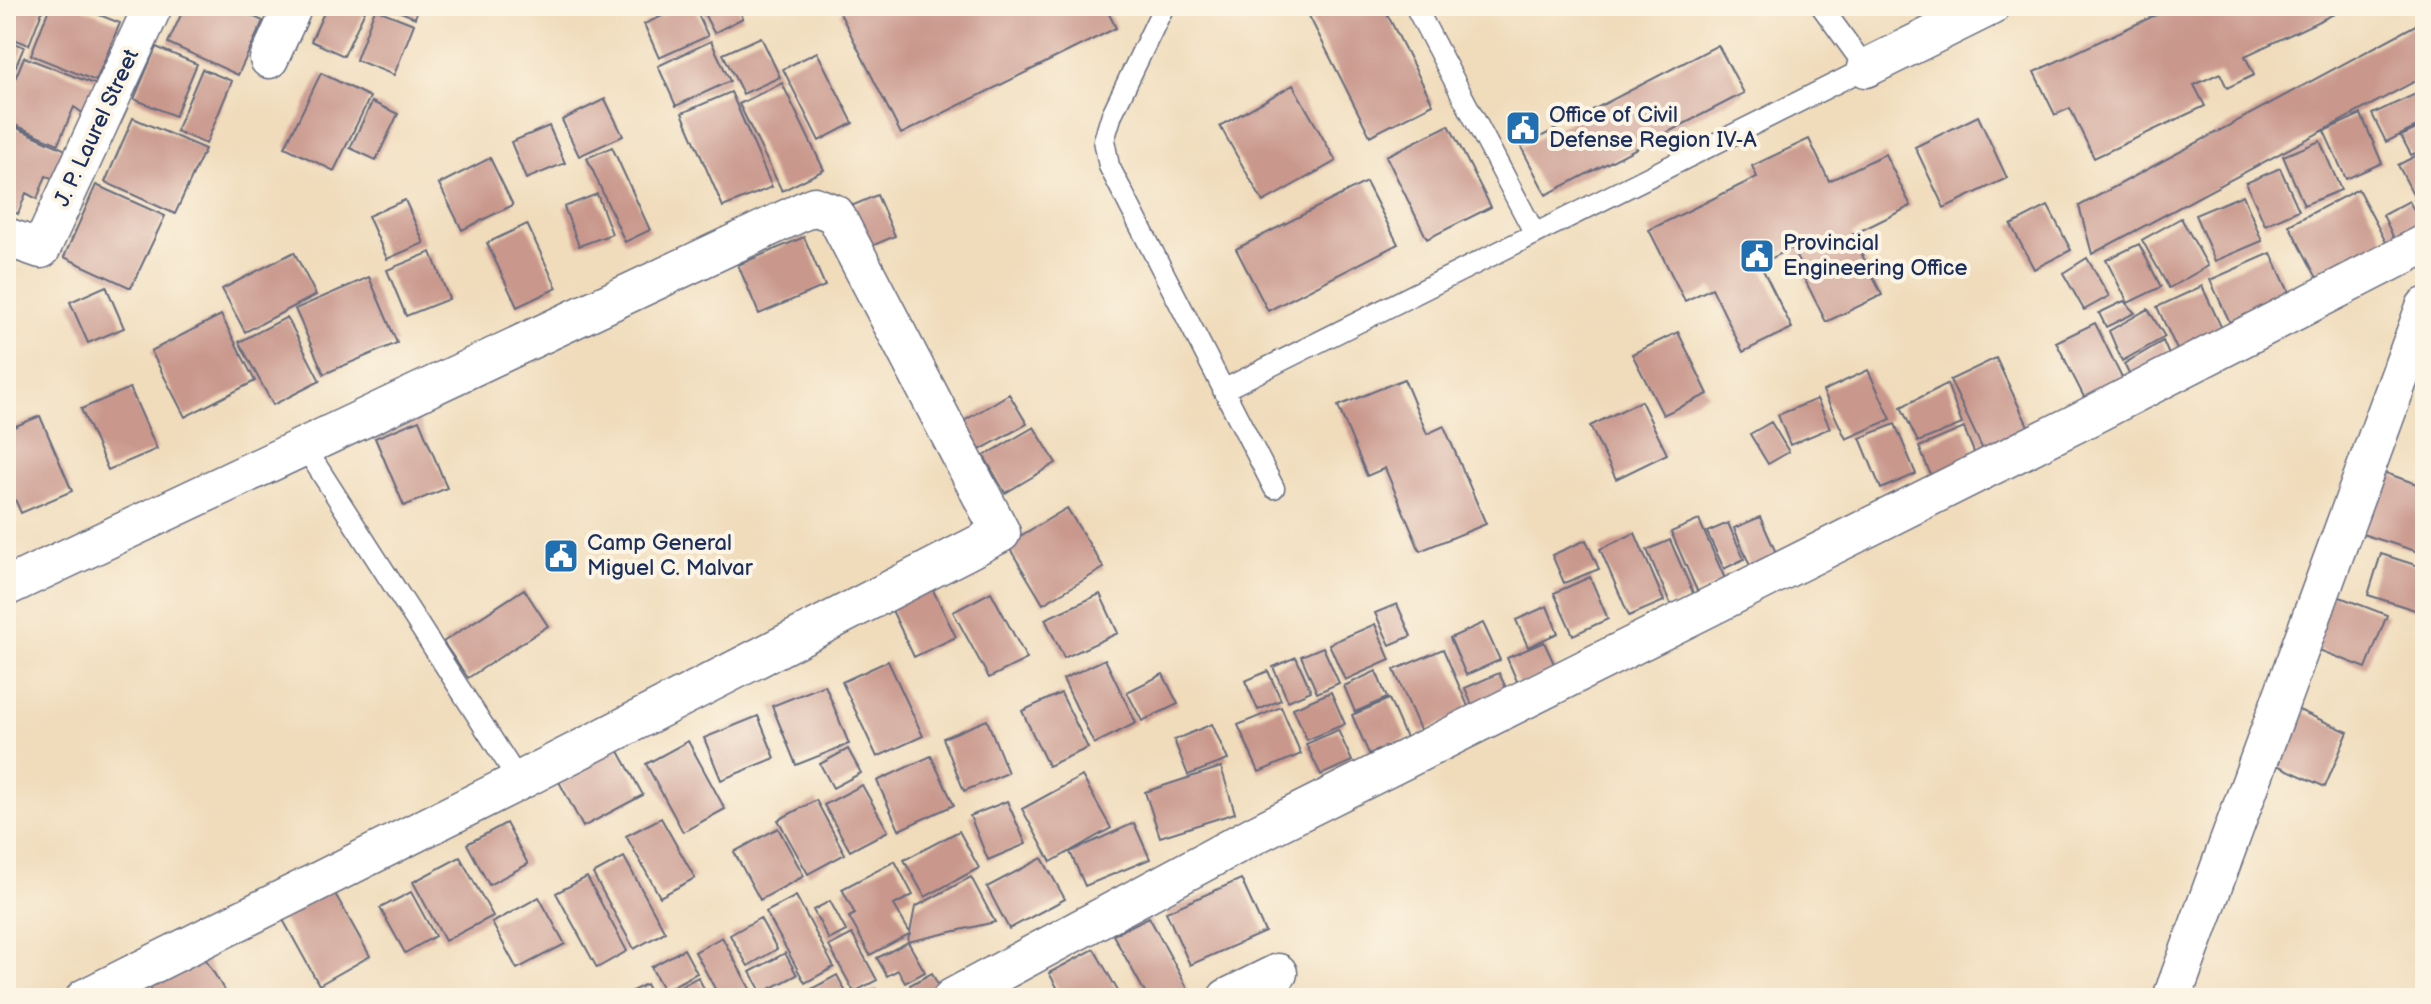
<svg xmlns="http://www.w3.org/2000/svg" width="2431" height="1004" viewBox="0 0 2431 1004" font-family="'Balsamiq Sans',sans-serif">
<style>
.building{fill:#c9978c}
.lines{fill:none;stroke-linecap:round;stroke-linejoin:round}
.service-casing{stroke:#666c7f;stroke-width:23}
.minor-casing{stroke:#666c7f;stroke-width:41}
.service{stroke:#fff;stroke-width:20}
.minor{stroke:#fff;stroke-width:38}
.labels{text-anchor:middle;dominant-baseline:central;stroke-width:8;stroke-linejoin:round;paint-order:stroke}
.poi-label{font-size:22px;fill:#1b2f5e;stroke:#fcf5e5;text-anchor:start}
.street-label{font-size:22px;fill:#1b2f5e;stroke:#fcf5e5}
</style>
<rect width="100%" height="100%" fill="#fcf5e5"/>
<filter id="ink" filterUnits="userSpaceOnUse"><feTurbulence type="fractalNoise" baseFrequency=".0125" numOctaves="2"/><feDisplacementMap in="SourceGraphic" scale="16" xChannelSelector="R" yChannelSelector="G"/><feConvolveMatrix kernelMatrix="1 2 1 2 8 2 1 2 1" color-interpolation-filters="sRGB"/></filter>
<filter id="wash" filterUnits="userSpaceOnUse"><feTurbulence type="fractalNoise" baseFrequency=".006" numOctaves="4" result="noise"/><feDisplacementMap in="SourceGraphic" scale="32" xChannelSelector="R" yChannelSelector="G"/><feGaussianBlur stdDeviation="1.8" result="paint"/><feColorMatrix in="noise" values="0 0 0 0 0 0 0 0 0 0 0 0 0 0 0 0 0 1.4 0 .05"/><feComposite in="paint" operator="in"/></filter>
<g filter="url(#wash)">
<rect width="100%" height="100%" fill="#f0dcbb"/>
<g id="blocks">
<path class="building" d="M6 6H44L29 45 6 36Z
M50 6H77L120 23 96 81 31 55Z
M185 6H230L263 21 238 75 168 43Z
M247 6H272L268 15Z
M327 6H367L344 56 311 41Z
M387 6H419L415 18Z
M685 6H694L708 36 659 58 644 24Z
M700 6H737L743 18 714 33Z
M853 6H1105L1116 28 901 134 840 13Z
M1304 6H1383L1433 104 1370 136Z
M2175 6H2351L2245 56 2254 75 2227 88 2220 73 2194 85 2205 106 2094 158 2070 108 2055 115 2034 72Z
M375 9 414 24 394 75 356 60Z
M2425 20V76L2092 254 2079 206Z
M761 37 780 77 743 94 723 54Z
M6 39 24 47 6 89Z
M711 41 730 81 676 106 658 66Z
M1718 45 1744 93 1546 195 1521 147Z
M156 47 197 64 175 116 134 99Z
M817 52 853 123 819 141 783 69Z
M24 57 97 85 84 114 74 107 58 144 6 121V101Z
M202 69 232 81 206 144 176 131Z
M321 73 370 97 334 171 285 147Z
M782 83 824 170 782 191 739 104Z
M1293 85 1336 161 1263 202 1220 126Z
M731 92 772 187 723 207 682 113Z
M2420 92 2425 102V123L2386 142 2372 114Z
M605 99 623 136 579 156 562 120Z
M372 102 398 114 376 160 350 148Z
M2361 114 2382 163 2346 179 2324 131Z
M1978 116 2007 178 1944 208 1915 147Z
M133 118 205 149 175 214 105 182Z
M6 123 66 150 55 179 46 176 37 199 26 193 18 214 6 207Z
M1449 125 1491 207 1427 239 1386 156Z
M2425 125V149L2411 155 2401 136Z
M549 126 565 163 526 179 511 142Z
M1809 139 1829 181 1885 154 1911 206 1852 235 1882 295 1826 322 1799 268 1801 267 1792 248 1760 264 1792 328 1743 352 1712 288 1685 301 1649 230 1757 177 1752 166Z
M2320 141 2341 190 2304 205 2283 156Z
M612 147 650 230 625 242 587 158Z
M2425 151V188L2413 194 2398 165Z
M490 158 513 205 462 230 439 184Z
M2280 168 2299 210 2265 225 2246 183Z
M1366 182 1398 244 1268 311 1236 249Z
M96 185 165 216 131 288 64 257Z
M2358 189 2388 246 2319 282 2289 225Z
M2425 192V223L2414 199Z
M597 194 612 234 579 246 564 207Z
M877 195 895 236 867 248 849 207Z
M2243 195 2262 241 2215 261 2195 215Z
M405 200 424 243 387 259 368 216Z
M2409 201 2423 227 2396 243 2383 215Z
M2048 206 2071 250 2034 269 2011 225Z
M2181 218 2208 266 2169 288 2142 240Z
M527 224 557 288 517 307 487 243Z
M804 237 825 286 759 314 738 265Z
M2139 244 2161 287 2128 303 2106 260Z
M294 252 316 295 245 332 222 289Z
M431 252 449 299 406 316 387 270Z
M2271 253 2293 301 2233 329 2210 280Z
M2087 258 2109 296 2084 310 2063 273Z
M369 277 397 343 324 374 295 309Z
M106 286 124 328 88 343 70 302Z
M2202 286 2224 333 2179 354 2157 307Z
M2124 301 2135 313 2106 327 2099 313Z
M2148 309 2165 337 2122 361 2109 331Z
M221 315 255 381 185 417 151 351Z
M287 317 320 381 273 405 239 342Z
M2095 323 2123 380 2085 399 2056 342Z
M1678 332 1708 394 1663 415 1632 354Z
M2163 341 2172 362 2133 382 2124 364Z
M1996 358 2029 428 1983 450 1950 380Z
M1868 370 1891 419 1846 439 1823 391Z
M1404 379 1427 434 1444 426 1486 524 1420 551 1385 468 1367 476 1338 406Z
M1947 384 1962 424 1918 442 1901 407Z
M130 388 157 449 108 470 81 409Z
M1009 394 1027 424 980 450 964 421Z
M1817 399 1830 428 1790 445 1778 415Z
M1641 401 1667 454 1616 479 1590 426Z
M40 416 72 491 21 513 6 479V430Z
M419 420 447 488 404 506 375 438Z
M1771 422 1789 452 1768 464 1750 434Z
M1895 424 1916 474 1881 489 1860 438Z
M1034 427 1056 463 1005 493 984 456Z
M1964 428 1976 457 1932 478 1919 447Z
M2383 472 2425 487V554L2362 534Z
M1067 508 1104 568 1043 604 1007 544Z
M1760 517 1777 555 1750 566 1734 528Z
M1699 520 1726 581 1698 593 1671 532Z
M1728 523 1744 559 1724 569 1707 532Z
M1635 533 1664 601 1629 616 1600 549Z
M1586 540 1599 569 1564 583 1552 555Z
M1670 540 1694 595 1671 605 1647 550Z
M2381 554 2425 568V600L2421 612 2368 595Z
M1590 577 1608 619 1573 635 1554 593Z
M931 586 956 637 914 657 890 606Z
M524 589 548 626 468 678 443 642Z
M991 592 1027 659 989 678 953 612Z
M1100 594 1118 633 1064 658 1045 619Z
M2332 594 2387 615 2366 668 2311 647Z
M1397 604 1411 636 1390 645 1375 613Z
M1547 606 1558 633 1528 647 1516 620Z
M1483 623 1500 660 1466 675 1450 638Z
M1375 624 1390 660 1345 680 1329 644Z
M1544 642 1557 670 1519 686 1507 658Z
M1323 647 1339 683 1317 693 1301 656Z
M1443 649 1470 711 1421 732 1394 670Z
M1296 657 1311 691 1288 701 1273 667Z
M1105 659 1136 723 1094 744 1063 679Z
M888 661 923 736 877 757 842 682Z
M1268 671 1281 700 1258 710 1245 681Z
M1376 671 1387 698 1355 712 1344 686Z
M1499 673 1507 690 1472 705 1465 688Z
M1163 674 1178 704 1142 721 1127 692Z
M825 685 849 744 796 765 772 706Z
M1331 692 1345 724 1307 740 1293 708Z
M1061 693 1088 748 1048 766 1022 711Z
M1389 699 1406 738 1369 754 1352 715Z
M1281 707 1301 754 1259 772 1238 725Z
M2292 707 2348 732 2325 787 2268 761Z
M758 716 775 758 721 780 704 738Z
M987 720 1008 773 964 791 943 738Z
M1212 724 1228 760 1188 775 1174 740Z
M1338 730 1352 761 1321 775 1306 744Z
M688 741 725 809 683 832 646 764Z
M615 744 643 795 583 827 556 776Z
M848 749 861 773 833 788 820 764Z
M931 756 954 805 899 830 877 781Z
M1221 767 1235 813 1160 837 1145 792Z
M1082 776 1111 828 1051 862 1022 809Z
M862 785 888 831 850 851 824 805Z
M816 800 845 854 808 874 778 820Z
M1007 801 1026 844 988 860 970 816Z
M661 818 695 878 660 897 626 836Z
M506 823 528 864 489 885 467 844Z
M1134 823 1150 859 1085 886 1070 852Z
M778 828 804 876 760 900 734 852Z
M959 831 979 868 925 897 904 860Z
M460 857 493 916 445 941 413 882Z
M624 857 665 932 634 949 593 874Z
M1042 858 1065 899 1009 929 987 887Z
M895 861 913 895 894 905 910 933 915 907 971 877 995 922 908 942 909 934 870 955 849 917 855 914 842 889Z
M587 877 627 951 597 968 556 893Z
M1241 879 1265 932 1190 965 1166 912Z
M333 890 370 956 319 985 282 918Z
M411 892 435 936 405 953 380 908Z
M796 896 834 967 805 983 766 912Z
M539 897 565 944 517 969 492 923Z
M830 901 846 931 829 940 813 910Z
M1149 917 1188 989 1172 998H1148L1113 935Z
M760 918 777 949 748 966 730 935Z
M852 934 877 980 854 992 829 946Z
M722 937 755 998H720L695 952Z
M908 942 925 972 905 983 898 970 887 976 877 958Z
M684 949 697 973 664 991 651 967Z
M1094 949 1122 998H1063L1049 973Z
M200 950 229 998H156L147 982Z
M785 953 797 975 762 993 750 972Z
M932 973 942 993 933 998H917L910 985Z
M837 975 848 996 795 998Z
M698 977 709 998H675L671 992Z
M646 984 653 998H618Z
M876 989 881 998H858Z"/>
</g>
</g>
<g filter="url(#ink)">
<use href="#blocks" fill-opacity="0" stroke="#666c7f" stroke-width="2"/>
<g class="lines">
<defs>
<path id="service" d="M1164 6 1112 114 1104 140 1109 166 1274 488
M1415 6 1535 234
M1223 390 1866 68 1821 6
M304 446 519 781"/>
<path id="minor" d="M269 59 293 6
M1866 68 1991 6
M6 237 41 249 153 6
M6 587 814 206 835 214 1001 533 519 781 85 998
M952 998 1258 833 2079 422 2425 244
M1227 998 1278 973
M2172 998 2425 307"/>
</defs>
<use href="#service" class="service-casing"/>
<use href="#minor" class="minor-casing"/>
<use href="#service" class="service"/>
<use href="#minor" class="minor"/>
</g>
</g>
<defs>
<symbol id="civic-square" viewBox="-11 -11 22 22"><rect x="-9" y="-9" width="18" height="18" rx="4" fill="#1f6fb2" stroke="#fcf5e5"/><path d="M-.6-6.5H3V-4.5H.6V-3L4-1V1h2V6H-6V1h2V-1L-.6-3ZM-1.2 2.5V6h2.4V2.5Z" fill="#fff"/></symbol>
</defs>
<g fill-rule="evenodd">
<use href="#civic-square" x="1503" y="108" width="40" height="40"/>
<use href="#civic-square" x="1737" y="236" width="40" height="40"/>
<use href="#civic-square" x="541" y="536" width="40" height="40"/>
</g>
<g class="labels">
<g class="poi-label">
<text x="1549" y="115">Office of Civil<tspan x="1549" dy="25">Defense Region IV-A</tspan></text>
<text x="1783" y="243">Provincial<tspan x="1783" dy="25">Engineering Office</tspan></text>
<text x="587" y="543">Camp General<tspan x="587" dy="25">Miguel C. Malvar</tspan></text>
</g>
<g class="street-label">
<text transform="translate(97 128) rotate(-65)">J. P. Laurel Street</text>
</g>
</g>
<rect width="2431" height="1004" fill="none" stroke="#fcf5e5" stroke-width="32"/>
</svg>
